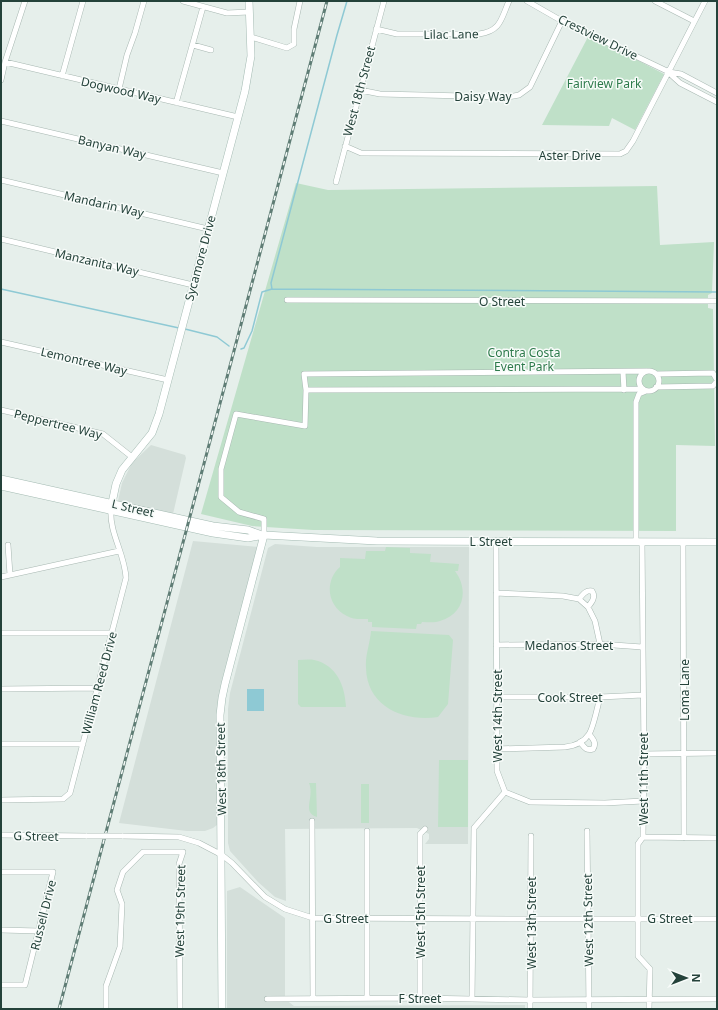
<svg xmlns="http://www.w3.org/2000/svg" width="718" height="1010" viewBox="0 0 718 1010" font-family="'Noto Sans',sans-serif">
<style>
.built{fill:#d4dfda}
.green{fill:#bfe0c8}
.water{fill:#8ec9d4}
.lines{fill:none;stroke-linecap:round;stroke-linejoin:round}
.stream{stroke:#8ec9d4;stroke-width:1.5}
.street-casing{stroke:#a8b8b2;stroke-width:6}
.secondary-casing{stroke:#a4bbb3;stroke-width:8}
.street{stroke:#fff;stroke-width:5}
.secondary{stroke:#fff;stroke-width:7}
.rail-casing{stroke:#5f7d75;stroke-width:3}
.rail{stroke:#f7fbf9;stroke-width:1.5;stroke-dasharray:4.5;stroke-linecap:butt}
.street-bridge-casing{stroke:#a8b8b2;stroke-width:6;stroke-linecap:butt}
.street-bridge{stroke:#fff;stroke-width:5}
.labels{text-anchor:middle;dominant-baseline:central;stroke-width:3;stroke-linejoin:round;paint-order:stroke}
.street-label{font-size:12px;fill:#24423a;stroke:#f7fbf9}
.park-label{font-size:12px;fill:#2d7a4b;stroke:#f7fbf9}
</style>
<rect width="100%" height="100%" fill="#e6efeb"/>
<path class="built" d="M151 445 185 455 186 458 173 514 118 501 122 483 132 463Z
M193 541 259 547 220 692 218 820 217 825 213 828 205 831H187L119 823Z
M275 544 317 547H469L468 844H425L429 839V834L417 828 285 829 286 901 275 897 258 882 230 851 228 843V709L230 693 268 548Z
M240 887 285 918V999L294 1006 525 1005V1009H227V891Z"/>
<path class="green" d="M589 35 664 74 635 130 612 118 609 126 542 125Z
M296 183 328 190 657 186 660 245 714 242 712 293 708 295V308L713 309 715 446 676 445V531L313 530 252 526 201 514Z
M386 547 410 548V553L431 554 430 562 459 564 458 571H455C469 590 464 614 440 621 435 623 428 622 422 622L421 624H417L416 629 372 627V622H368V619C361 619 353 620 347 616 327 606 324 581 340 567V558L365 559 366 551H385Z
M371 631 449 635 453 640 448 704 438 717C404 722 367 707 366 668 365 655 370 644 371 631Z
M298 660C303 660 309 659 314 660 337 665 345 686 346 707H301L298 704Z
M439 760H468V827H438Z
M309 783H316L317 817C301 812 315 797 309 783Z
M361 784H369V823H361Z"/>
<path class="water" d="M247 689H264V711H247Z"/>
<g class="lines">
<path class="stream" d="M1 289 179 328
M272 289 271 283 337 35 347 1
M185 329 217 337 229 346
M241 349 244 348 252 331 262 292 272 289 717 292"/>
<defs>
<path id="street" d="M183 1 227 13 249 12
M527 1 562 21 669 72 681 74 717 93
M655 1 694 21
M376 29 397 34H479C501 31 501 19 509 1
M251 37 287 48 294 44V29L300 1
M193 45 211 50
M5 62 238 117
M669 73 680 83 717 102
M62 76 83 1
M1 80 5 62 25 1
M119 89 127 55 135 33 144 1
M360 90 380 94 508 97 519 95 530 87 562 21
M176 103 203 7
M1 121 223 173
M345 146 361 153 620 154 626 151 633 141 705 1
M1 180 208 229
M336 182 384 1
M1 239 193 285
M287 300 717 301
M1 342 168 380
M639 381a10 10 0 1 1 20 0a10 10 0 1 1-20 0Z
M623 372 624 390
M656 374 713 373 717 380
M656 387 713 386 717 381
M306 390 643 389
M1 410 103 434 132 457
M264 535V519L239 512 221 497V469L236 414 305 426 306 390 304 374 647 371
M636 542V402L639 394 646 391
M642 542 644 754 643 837 638 844V956L650 969 649 1009
M683 542 684 838
M8 545 10 575
M1 577 119 551
M496 593 563 596 579 599 588 607 595 621 600 644
M579 599C583 594 586 590 592 591 596 597 592 602 588 607
M1 633H112
M496 645 600 644 642 647
M1 689 98 688
M497 697H600L643 695
M580 742C584 747 586 751 593 749 597 743 593 739 589 734
M1 744H83
M497 749 565 747C574 746 584 742 589 734 593 729 598 705 600 697
M644 754 717 753
M505 792 530 802 605 803 643 801
M1 800 63 799 70 793 126 578C125 554 109 533 111 509
M312 821 313 998
M587 831 589 1009
M1 835 87 836
M122 836 179 837 199 843 222 855 232 863 265 897 285 909 313 918 531 919H717
M643 837 717 838
M1 872H53L25 985H1
M1 930 39 931
M367 998V831
M420 998V834L425 829
M267 999 420 998 530 1000 717 999
M472 999 474 828 505 792 497 771 496 541
M106 1009V986L120 947 122 904 117 890 123 872 143 852H183L179 864 180 1009
M530 1009 531 836"/>
<path id="secondary" d="M1 479 213 526 248 530 262 535
M1 486 213 533 248 538 264 535 377 541 717 542
M112 503 116 484 122 470 152 433 159 414 245 91 251 56 249 1
M222 1009 220 715 222 698 225 684 264 535"/>
</defs>
<use href="#street" class="street-casing"/>
<use href="#secondary" class="secondary-casing"/>
<use href="#street" class="street"/>
<use href="#secondary" class="secondary"/>
<defs>
<path id="rail" d="M59 1009 327 1"/>
</defs>
<use href="#rail" class="rail-casing"/>
<use href="#rail" class="rail"/>
<defs>
<path id="street-bridge" d="M87 836H122"/>
</defs>
<use href="#street-bridge" class="street-bridge-casing"/>
<use href="#street-bridge" class="street-bridge"/>
</g>
<g class="labels">
<g class="street-label">
<text transform="translate(451 34) rotate(-1)">Lilac Lane</text>
<text transform="translate(598 37) rotate(26)">Crestview Drive</text>
<text transform="translate(121 90) rotate(13)">Dogwood Way</text>
<text transform="translate(359 91) rotate(-75)">West 18th Street</text>
<text x="483" y="96">Daisy Way</text>
<text transform="translate(112 147) rotate(13)">Banyan Way</text>
<text x="570" y="155">Aster Drive</text>
<text transform="translate(104 204) rotate(13)">Mandarin Way</text>
<text transform="translate(200 258) rotate(-75)">Sycamore Drive</text>
<text transform="translate(97 262) rotate(13)">Manzanita Way</text>
<text x="502" y="301">O Street</text>
<text transform="translate(84 361) rotate(13)">Lemontree Way</text>
<text transform="translate(58 424) rotate(14)">Peppertree Way</text>
<text transform="translate(133 508) rotate(13)">L Street</text>
<text x="491" y="541">L Street</text>
<text x="569" y="645">Medanos Street</text>
<text transform="translate(99 683) rotate(-75)">William Reed Drive</text>
<text transform="translate(684 690) rotate(-90)">Loma Lane</text>
<text x="570" y="697">Cook Street</text>
<text transform="translate(497 716) rotate(-90)">West 14th Street</text>
<text transform="translate(221 769) rotate(-91)">West 18th Street</text>
<text transform="translate(643 779) rotate(-90)">West 11th Street</text>
<text transform="translate(36 836) rotate(1)">G Street</text>
<text transform="translate(180 911) rotate(-89)">West 19th Street</text>
<text transform="translate(420 912) rotate(-90)">West 15th Street</text>
<text transform="translate(43 915) rotate(-76)">Russell Drive</text>
<text x="346" y="918">G Street</text>
<text x="670" y="918">G Street</text>
<text transform="translate(588 920) rotate(-91)">West 12th Street</text>
<text transform="translate(531 923) rotate(-90)">West 13th Street</text>
<text x="420" y="998">F Street</text>
</g>
<g class="park-label">
<text x="604" y="83">Fairview Park</text>
<text x="524" y="352">Contra Costa<tspan x="524" dy="14">Event Park</tspan></text>
</g>
</g>
<rect width="718" height="1010" fill="none" stroke="#24423a" stroke-width="4"/>
<g transform="translate(686 978) rotate(90)" stroke="#f7fbf9" stroke-width="3" paint-order="stroke">
<path d="M0-3L7 15L0 10L-7 15Z" fill="#24423a"/>
<text y="-6" font-size="11" font-weight="bold" text-anchor="middle" fill="#24423a">N</text>
</g>
</svg>
